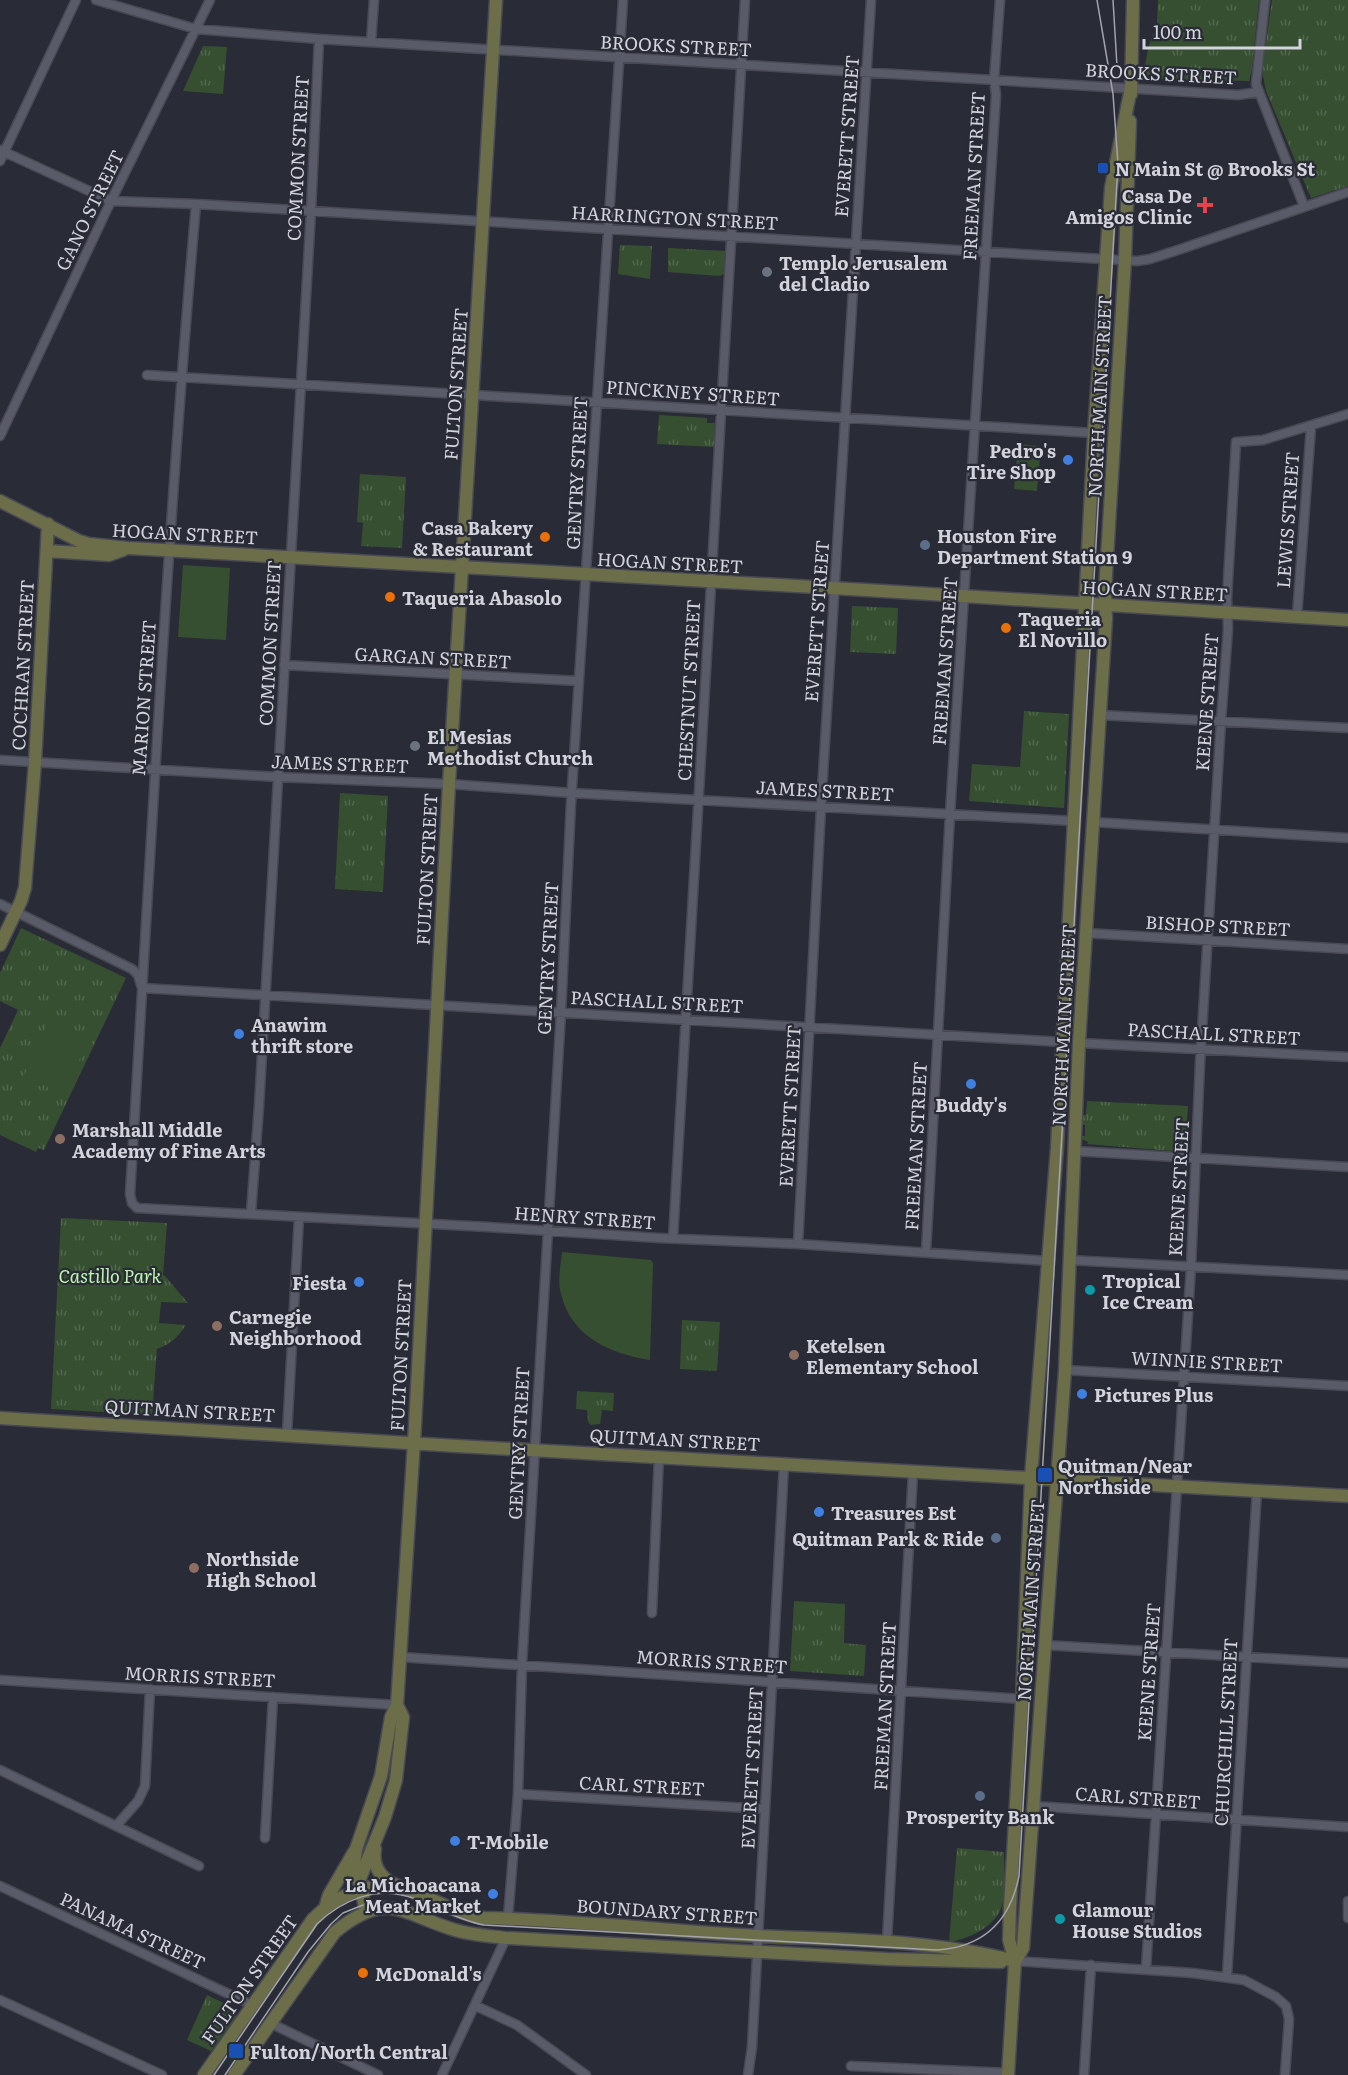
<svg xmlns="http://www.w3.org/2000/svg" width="1348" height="2075" viewBox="0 0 1348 2075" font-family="Literata,serif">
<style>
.grass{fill:url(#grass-tufts)}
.pitch{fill:#364f30}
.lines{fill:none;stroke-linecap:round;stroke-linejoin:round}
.street-casing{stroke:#484953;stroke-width:11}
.secondary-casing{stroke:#484953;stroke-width:15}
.street{stroke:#595b68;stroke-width:8}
.secondary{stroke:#6b6e49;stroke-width:12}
.tram{stroke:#a2a3ac;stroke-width:1.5}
.transit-dot{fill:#1a4fb4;stroke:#292b36;stroke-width:2}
.health-dot{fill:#e0444e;stroke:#292b36;stroke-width:2}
.worship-dot{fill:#6b7280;stroke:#292b36;stroke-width:2}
.shop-dot{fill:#3f7fe0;stroke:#292b36;stroke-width:2}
.food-dot{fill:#e8710a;stroke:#292b36;stroke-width:2}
.service-dot{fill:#5c6f8a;stroke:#292b36;stroke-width:2}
.education-dot{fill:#8d6e63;stroke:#292b36;stroke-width:2}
.culture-dot{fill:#0f9aa8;stroke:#292b36;stroke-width:2}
.labels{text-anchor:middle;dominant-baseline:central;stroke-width:4.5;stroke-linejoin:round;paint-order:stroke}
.street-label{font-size:18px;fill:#d2d3db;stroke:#292b36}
.poi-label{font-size:18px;font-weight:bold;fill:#d2d3db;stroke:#292b36;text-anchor:start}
.park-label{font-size:18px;font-style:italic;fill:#bbf8ac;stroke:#292b36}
</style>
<defs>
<pattern id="grass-tufts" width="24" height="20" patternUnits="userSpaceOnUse" patternTransform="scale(1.5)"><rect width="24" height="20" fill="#364f30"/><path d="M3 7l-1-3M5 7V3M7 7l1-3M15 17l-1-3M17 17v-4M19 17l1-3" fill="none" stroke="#52674d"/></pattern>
</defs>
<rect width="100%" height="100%" fill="#292b36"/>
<path class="grass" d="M1158 0H1259L1252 69 1249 81 1154 79 1146 74 1144 70 1149 45 1157 24Z
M1272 0H1348V186L1311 198 1266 91 1262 70Z
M203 46 227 47 223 94 183 91Z
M620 245 652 246 650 279 618 274Z
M668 248 725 251 724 274 719 276 668 272Z
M659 415 707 418V423H715L714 447 657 444Z
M360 474 406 477 402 548 361 546 363 523 357 522Z
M852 606 898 608 896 654 850 652Z
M1024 711 1069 714 1064 808 969 801 972 764 1020 767Z
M340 793 388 796 383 892 335 889Z
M21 928 126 978 44 1150 38 1148 36 1152 0 1135V1048L18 1010 0 1001V973Z
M1087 1101 1188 1106 1185 1152 1087 1144 1088 1142 1082 1139V1136H1085V1125H1083V1115H1086Z
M61 1218 167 1223 163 1275 165 1276 188 1303 161 1302 159 1323 186 1325C178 1337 171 1344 157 1349L152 1415 51 1409Z
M682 1320 720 1322 717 1371 680 1369Z
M577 1391 614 1393 613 1411 602 1410 600 1424 591 1425 588 1422 587 1410 576 1409Z
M794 1601 845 1604 844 1643 866 1645 864 1676 790 1671Z
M957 1848 1004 1852C1004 1869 1006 1889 1002 1905 997 1926 969 1939 949 1942Z
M207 1995 234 2008 236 2017 211 2051 187 2040Z"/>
<path class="pitch" d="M1018 444 1041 446 1037 491 1014 489Z
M183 565 230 568 226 640 178 637Z
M49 1022 88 1041 63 1094 24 1076Z
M562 1252 651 1260 653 1263 650 1360C611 1354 571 1337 561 1294 557 1281 561 1265 562 1252Z"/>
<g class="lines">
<defs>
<path id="street" d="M96 0 196 29 319 39 1238 95 1259 92
M1265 0 1256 84 1304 206
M371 42 374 0
M0 150 111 201 196 204 1137 261 1150 259 1178 250 1348 192
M0 161 76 0
M196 204C167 534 150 864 130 1194L132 1203 137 1208 488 1227 659 1238 798 1244 1048 1261
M147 375 1094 433
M0 436 111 201 210 0
M1297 616 1311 427
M284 665 579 681
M1099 715 1348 728
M0 760 277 777 449 784 572 793 1073 821
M1092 822 1348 838
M0 904 132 969 138 975 142 988 1062 1042
M1086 933 1348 949
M1079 1043 1348 1057
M1074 1151 1348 1167
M251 1213 259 1106 311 211 319 39
M673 1239 745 0
M798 1244 821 807 871 0
M926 1252 950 814 996 95 994 80 1000 0
M1069 1260 1348 1275
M1065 1370 1348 1386
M287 1434 299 1217
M652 1613 659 1456
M1044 1645 1348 1663
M400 1657 1022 1699
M0 1680 397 1705
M0 1770 199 1866
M518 1794 765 1809
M1034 1806 1348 1827
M116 1826 138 1801 145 1786 150 1689
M265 1838 273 1697
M0 1886 252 2005
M1348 1901V1918
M508 1918 518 1794 522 1664 561 1012 571 803 623 0
M887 1941 913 1472
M1015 1961 1192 1973 1244 1980 1276 1997 1286 2006 1289 2019 1285 2075
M1146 1969 1191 1267 1200 1063 1221 721 1228 629 1227 598 1236 442 1263 440 1348 414
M1227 1976 1257 1490
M0 2000 162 2075
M476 2006 517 2025 586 2075
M270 2023 378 2075
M851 2066 1009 2073
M442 2075 506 1938
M748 2075 752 2047 784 1464
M1084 2075 1091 1965"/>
<path id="secondary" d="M1131 94 1133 0
M0 501 79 541 89 544 128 548 866 590 1348 620
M47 551 109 555 123 550
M0 945 21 901 25 888 35 762 48 524
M0 1418 457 1446 1348 1496
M375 1849C372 1867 381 1879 398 1886
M359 1881 385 1817 396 1780 403 1717 397 1705
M326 1905 329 1895 354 1852
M366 1911 359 1881 353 1872 356 1849 381 1776 391 1717 397 1705 415 1426 449 784 496 0
M1015 1961 1023 1948 1065 1370 1079 1043 1106 619 1105 591 1125 260 1130 121
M204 2075 313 1919C336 1896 368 1881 401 1887 408 1888 416 1893 423 1896 443 1904 462 1915 484 1918 575 1920 666 1931 757 1936 843 1940 931 1939 1015 1961
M234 2075 335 1932C387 1889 402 1914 455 1930 471 1935 489 1936 506 1938L887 1959 1001 1962
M1008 2075 1015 1961 1009 1940 1010 1907 1022 1699 1031 1477 1057 1148 1094 433 1111 188 1131 88"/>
</defs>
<use href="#street" class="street-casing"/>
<use href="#secondary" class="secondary-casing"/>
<use href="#street" class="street"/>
<use href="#secondary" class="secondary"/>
<path class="tram" d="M1113 0 1117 66
M214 2075 317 1924C342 1900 375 1886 410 1897 436 1906 457 1920 484 1925L937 1950C984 1947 1010 1921 1019 1876L1118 164 1113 94 1097 0
M225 2075 308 1952 331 1924 343 1913 363 1905"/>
</g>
<g class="transit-dot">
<rect x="1097" y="162" width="12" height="12" rx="3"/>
<rect x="1037" y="1467" width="16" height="16" rx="3"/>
<rect x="228" y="2043" width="16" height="16" rx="3"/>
</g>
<path class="health-dot" d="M1202 196h6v6h6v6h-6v6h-6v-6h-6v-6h6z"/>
<g class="worship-dot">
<circle cx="767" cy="272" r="6"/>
<circle cx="415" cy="746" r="6"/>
</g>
<g class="shop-dot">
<circle cx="1068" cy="460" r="6"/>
<circle cx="239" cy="1034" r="6"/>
<circle cx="971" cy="1084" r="6"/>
<circle cx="359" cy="1282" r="6"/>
<circle cx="1082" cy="1394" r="6"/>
<circle cx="819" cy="1512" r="6"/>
<circle cx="455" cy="1841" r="6"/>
<circle cx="493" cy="1894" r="6"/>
</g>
<g class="food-dot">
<circle cx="545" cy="537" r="6"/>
<circle cx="390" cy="597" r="6"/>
<circle cx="1006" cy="628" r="6"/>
<circle cx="363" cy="1973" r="6"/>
</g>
<g class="service-dot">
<circle cx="925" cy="545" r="6"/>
<circle cx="996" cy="1538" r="6"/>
<circle cx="980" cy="1796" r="6"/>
</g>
<g class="education-dot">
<circle cx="60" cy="1139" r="6"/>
<circle cx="217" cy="1326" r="6"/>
<circle cx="794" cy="1355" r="6"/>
<circle cx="194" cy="1568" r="6"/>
</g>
<g class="culture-dot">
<circle cx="1090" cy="1290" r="6"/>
<circle cx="1060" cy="1919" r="6"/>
</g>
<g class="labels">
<g class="street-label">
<text transform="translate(676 45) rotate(3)">BROOKS STREET</text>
<text transform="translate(1161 73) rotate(3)">BROOKS STREET</text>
<text transform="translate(846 136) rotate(-86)">EVERETT STREET</text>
<text transform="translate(297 158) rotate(-87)">COMMON STREET</text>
<text transform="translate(973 176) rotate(-87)">FREEMAN STREET</text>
<text transform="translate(89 210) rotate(-64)">GANO STREET</text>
<text transform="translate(675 217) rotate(3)">HARRINGTON STREET</text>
<text transform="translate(455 384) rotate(-86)">FULTON STREET</text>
<text transform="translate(693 392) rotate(4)">PINCKNEY STREET</text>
<text transform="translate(1099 396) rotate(-87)">NORTH MAIN STREET</text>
<text transform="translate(576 473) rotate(-87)">GENTRY STREET</text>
<text transform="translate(1287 520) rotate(-86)">LEWIS STREET</text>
<text transform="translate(185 533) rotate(3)">HOGAN STREET</text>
<text transform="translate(670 562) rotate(3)">HOGAN STREET</text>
<text transform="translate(1155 590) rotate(3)">HOGAN STREET</text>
<text transform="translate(816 621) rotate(-86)">EVERETT STREET</text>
<text transform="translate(269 643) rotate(-87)">COMMON STREET</text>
<text transform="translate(433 657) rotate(3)">GARGAN STREET</text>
<text transform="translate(944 661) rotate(-86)">FREEMAN STREET</text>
<text transform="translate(22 665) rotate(-87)">COCHRAN STREET</text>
<text transform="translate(688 690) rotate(-87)">CHESTNUT STREET</text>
<text transform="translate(143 698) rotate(-86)">MARION STREET</text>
<text transform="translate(1206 702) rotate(-86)">KEENE STREET</text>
<text transform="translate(340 763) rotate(2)">JAMES STREET</text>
<text transform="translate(825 790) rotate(3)">JAMES STREET</text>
<text transform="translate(426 869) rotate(-87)">FULTON STREET</text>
<text transform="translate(1218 925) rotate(3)">BISHOP STREET</text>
<text transform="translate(547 958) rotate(-87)">GENTRY STREET</text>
<text transform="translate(657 1001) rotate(3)">PASCHALL STREET</text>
<text transform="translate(1063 1025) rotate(-87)">NORTH MAIN STREET</text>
<text transform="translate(1214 1033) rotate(3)">PASCHALL STREET</text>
<text transform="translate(789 1106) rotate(-87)">EVERETT STREET</text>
<text transform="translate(915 1146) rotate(-87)">FREEMAN STREET</text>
<text transform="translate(1178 1187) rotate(-87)">KEENE STREET</text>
<text transform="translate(585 1217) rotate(4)">HENRY STREET</text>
<text transform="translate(400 1355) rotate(-87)">FULTON STREET</text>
<text transform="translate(1207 1361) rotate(3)">WINNIE STREET</text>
<text transform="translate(190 1410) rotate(3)">QUITMAN STREET</text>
<text transform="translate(675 1439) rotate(3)">QUITMAN STREET</text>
<text transform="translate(518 1443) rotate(-87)">GENTRY STREET</text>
<text transform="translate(1030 1600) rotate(-86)">NORTH MAIN STREET</text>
<text transform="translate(712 1661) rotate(4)">MORRIS STREET</text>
<text transform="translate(1148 1672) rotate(-86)">KEENE STREET</text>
<text transform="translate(200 1676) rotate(3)">MORRIS STREET</text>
<text transform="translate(884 1706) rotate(-87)">FREEMAN STREET</text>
<text transform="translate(1225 1732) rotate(-87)">CHURCHILL STREET</text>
<text transform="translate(751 1768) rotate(-87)">EVERETT STREET</text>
<text transform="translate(642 1785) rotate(3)">CARL STREET</text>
<text transform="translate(1138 1797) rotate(4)">CARL STREET</text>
<text transform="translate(667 1911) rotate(4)">BOUNDARY STREET</text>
<text transform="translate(133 1930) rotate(25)">PANAMA STREET</text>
<text transform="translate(249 1979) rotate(-55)">FULTON STREET</text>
</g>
<g class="poi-label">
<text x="1115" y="168">N Main St @ Brooks St</text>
<text x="1192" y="195" text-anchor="end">Casa De<tspan x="1192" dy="21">Amigos Clinic</tspan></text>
<text x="779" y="262">Templo Jerusalem<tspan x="779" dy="21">del Cladio</tspan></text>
<text x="1056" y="450" text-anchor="end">Pedro's<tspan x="1056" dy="21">Tire Shop</tspan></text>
<text x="533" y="527" text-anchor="end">Casa Bakery<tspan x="533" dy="21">&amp; Restaurant</tspan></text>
<text x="937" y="535">Houston Fire<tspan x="937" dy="21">Department Station 9</tspan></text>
<text x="402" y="597">Taqueria Abasolo</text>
<text x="1018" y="618">Taqueria<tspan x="1018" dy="21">El Novillo</tspan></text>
<text x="427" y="736">El Mesias<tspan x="427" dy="21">Methodist Church</tspan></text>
<text x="251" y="1024">Anawim<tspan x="251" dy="21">thrift store</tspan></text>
<text x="971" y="1104" text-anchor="middle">Buddy's</text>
<text x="72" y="1129">Marshall Middle<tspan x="72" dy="21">Academy of Fine Arts</tspan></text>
<text x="1102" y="1280">Tropical<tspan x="1102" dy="21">Ice Cream</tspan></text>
<text x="347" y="1282" text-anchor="end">Fiesta</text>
<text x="229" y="1316">Carnegie<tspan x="229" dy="21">Neighborhood</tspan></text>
<text x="806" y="1345">Ketelsen<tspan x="806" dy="21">Elementary School</tspan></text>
<text x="1094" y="1394">Pictures Plus</text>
<text x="1058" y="1465">Quitman/Near<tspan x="1058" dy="21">Northside</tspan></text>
<text x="831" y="1512">Treasures Est</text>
<text x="984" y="1538" text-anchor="end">Quitman Park &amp; Ride</text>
<text x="206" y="1558">Northside<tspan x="206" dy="21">High School</tspan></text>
<text x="980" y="1816" text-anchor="middle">Prosperity Bank</text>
<text x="467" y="1841">T-Mobile</text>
<text x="481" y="1884" text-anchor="end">La Michoacana<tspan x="481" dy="21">Meat Market</tspan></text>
<text x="1072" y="1909">Glamour<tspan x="1072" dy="21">House Studios</tspan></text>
<text x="375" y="1973">McDonald's</text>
<text x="250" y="2051">Fulton/North Central</text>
</g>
<g class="park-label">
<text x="110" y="1275">Castillo Park</text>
</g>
</g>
<path d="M1144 39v9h156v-9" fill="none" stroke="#d2d3db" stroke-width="3"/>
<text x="1153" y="39" font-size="18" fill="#d2d3db" stroke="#292b36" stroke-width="4.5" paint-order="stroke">100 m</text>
</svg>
